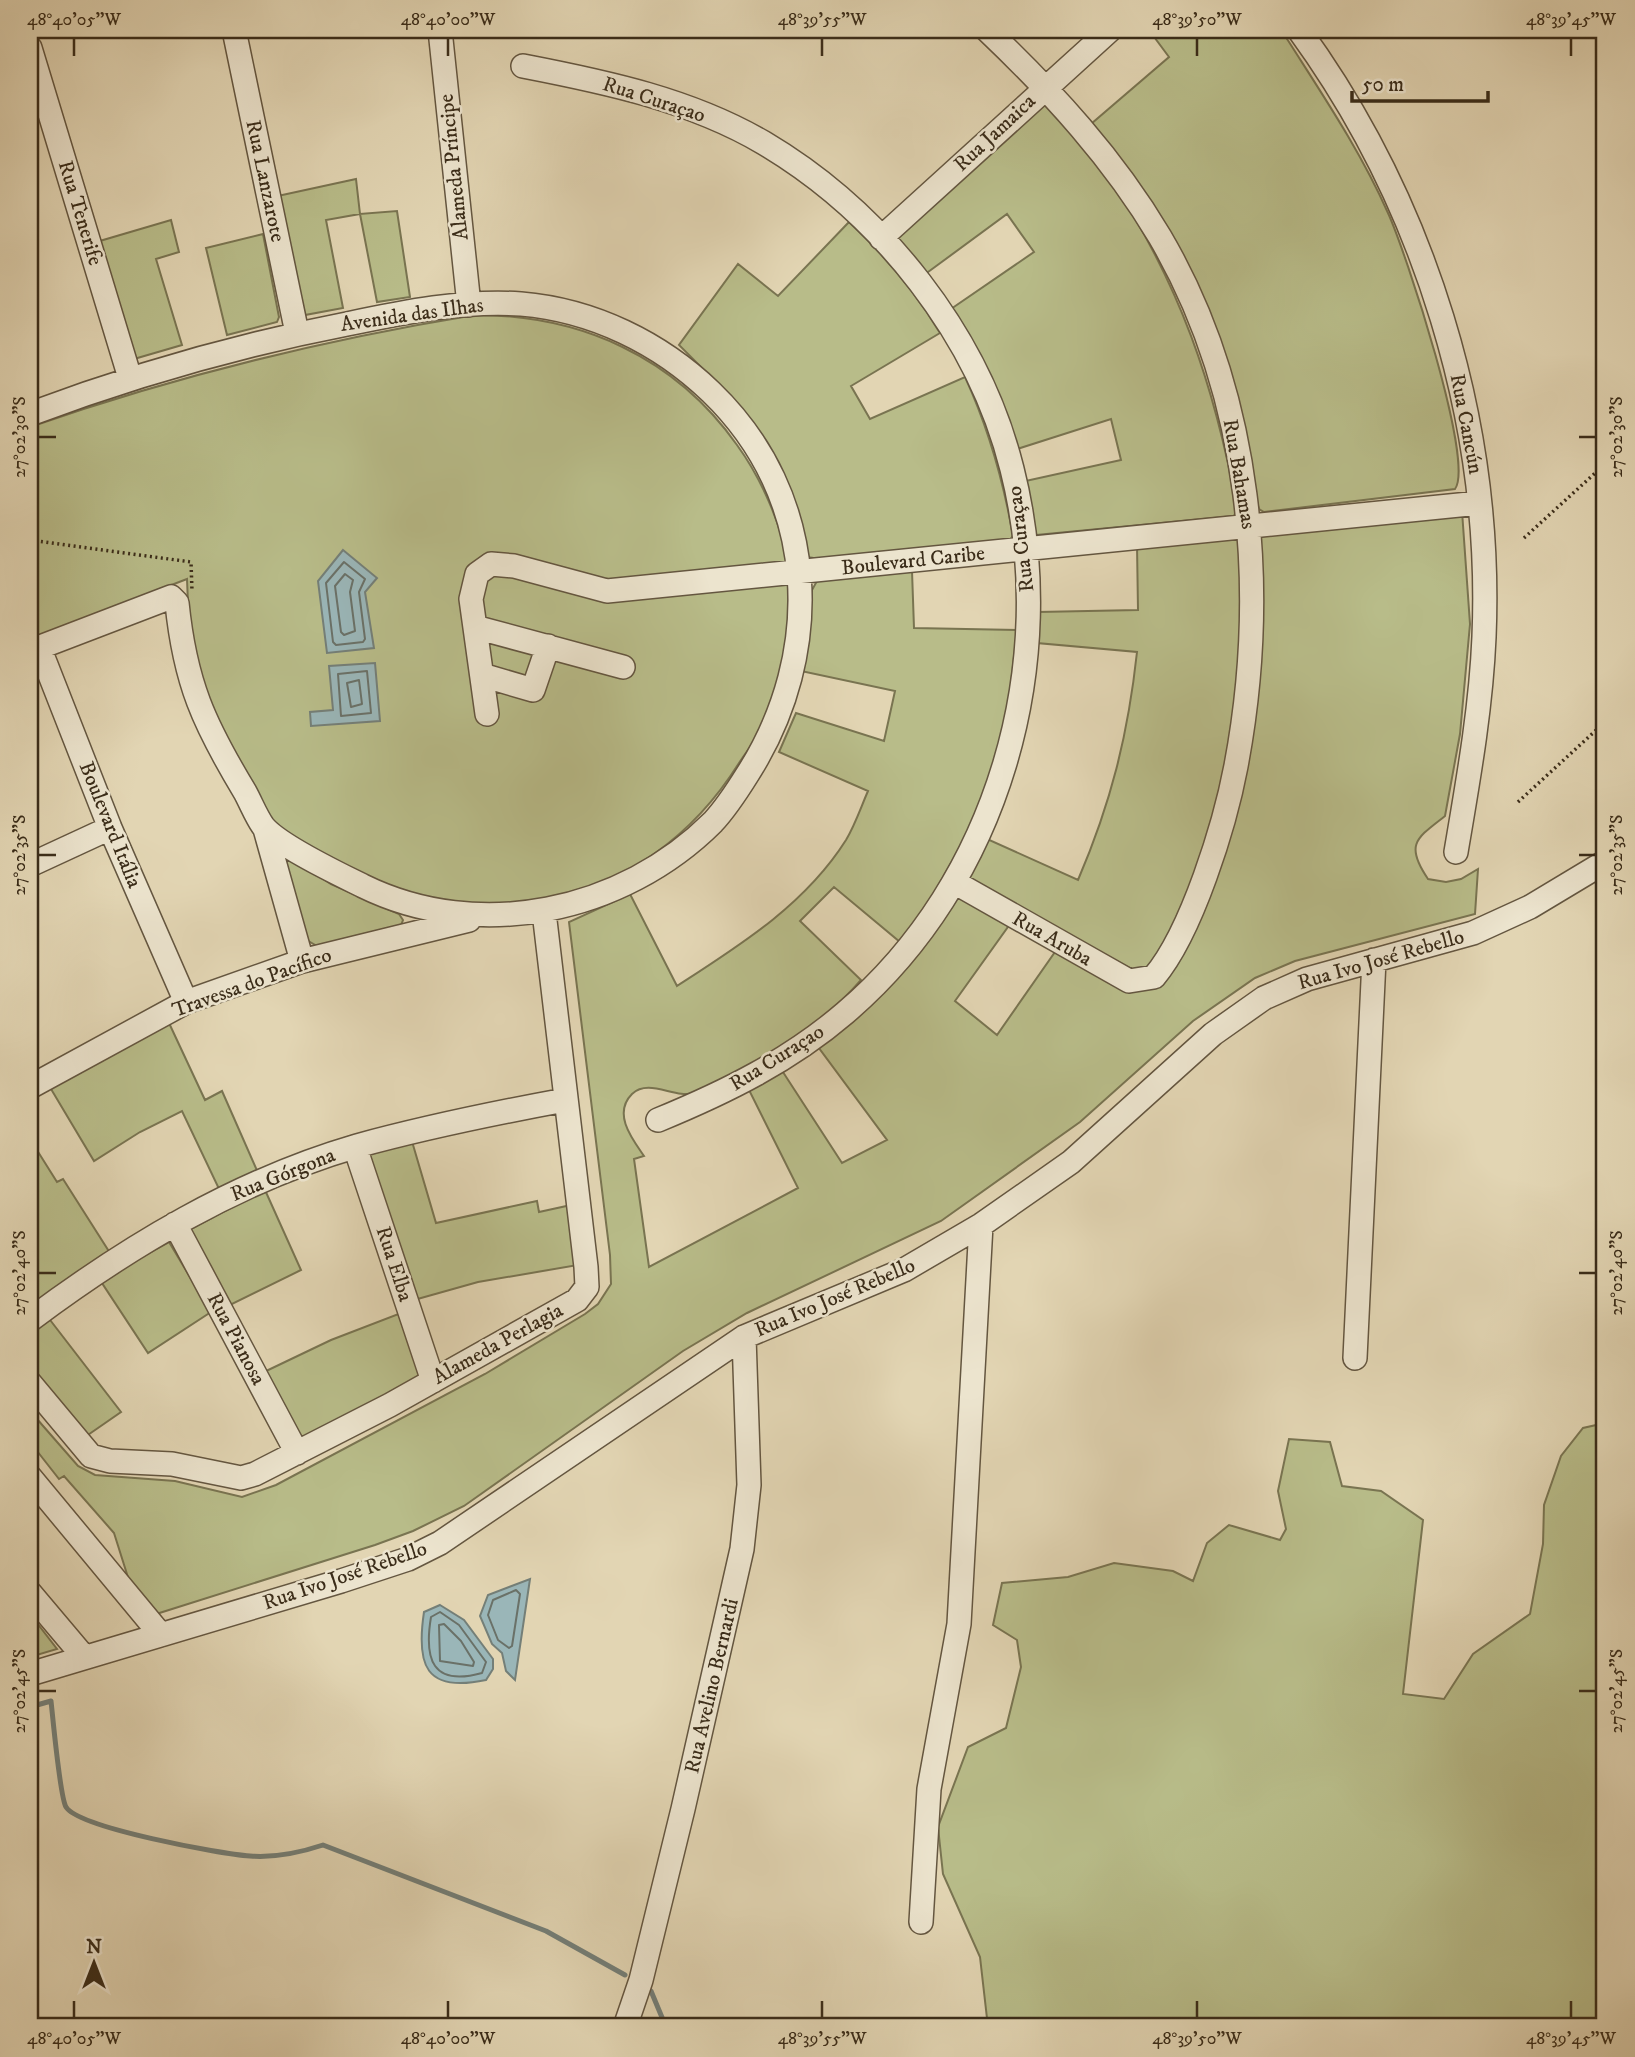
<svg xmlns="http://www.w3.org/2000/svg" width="1635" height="2057" viewBox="0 0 1635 2057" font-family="'IM FELL DW Pica',serif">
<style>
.green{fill:#b8bc89;stroke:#797451;stroke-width:2}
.water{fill:#9ab6b8;stroke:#747f78;stroke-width:2}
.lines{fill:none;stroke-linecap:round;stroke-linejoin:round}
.shore{stroke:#6a7168;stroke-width:2}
.stream{stroke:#747f78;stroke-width:5}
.minor-casing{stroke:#645640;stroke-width:26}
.path{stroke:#3a2c19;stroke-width:3.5;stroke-dasharray:2 3.5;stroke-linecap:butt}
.minor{stroke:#ece4ce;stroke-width:23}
.ticks{fill:none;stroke:#3a2c19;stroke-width:2.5}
.labels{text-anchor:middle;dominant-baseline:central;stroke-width:5;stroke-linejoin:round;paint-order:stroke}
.street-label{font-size:21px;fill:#3a2c19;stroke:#ece4ce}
.neatline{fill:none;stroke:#3a2c19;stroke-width:2.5}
.ticks-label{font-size:18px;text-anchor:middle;fill:#3a2c19}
</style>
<rect width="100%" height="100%" fill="#e2d5b3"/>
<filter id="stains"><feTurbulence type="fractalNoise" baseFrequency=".00286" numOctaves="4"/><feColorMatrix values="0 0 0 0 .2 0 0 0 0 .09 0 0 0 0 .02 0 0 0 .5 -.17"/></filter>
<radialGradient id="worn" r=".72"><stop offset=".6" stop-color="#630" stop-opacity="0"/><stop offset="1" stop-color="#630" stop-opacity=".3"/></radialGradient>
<path class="green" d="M1149 30H1281L1289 42C1324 97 1361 152 1388 213 1405 250 1475 462 1455 489L1264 512 1259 509 1214 344 1091 124 1169 57Z
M1049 101C1069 126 1091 151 1109 177 1179 281 1215 386 1237 509L1234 516 1036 535 1031 530 1021 482 1121 460 1111 419 1014 450 948 311 1034 252 1007 214 924 275 895 242 897 232 1036 107Z
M356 179 360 214 397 211 410 297 377 302 360 214 326 220 343 308 305 315 273 197Z
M171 220 179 252 156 259 182 345 134 359 93 243Z
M849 222C884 255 915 291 940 333L851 386 870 419 965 377C989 429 1003 479 1013 536L1008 542 820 559 807 557 722 388 679 345 738 264 778 296Z
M263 234 279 317 277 322 227 335 206 248Z
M475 315C581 315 675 357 737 445 761 478 781 523 788 564 790 580 788 599 788 615 788 646 786 680 774 708 766 727 750 746 739 763 645 913 469 946 321 854 307 845 291 837 278 826 262 812 253 791 243 772 231 749 216 725 206 701 193 669 188 614 187 579L30 639V427C176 376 323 340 475 315Z
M1462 511 1470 624 1460 734 1445 816C1417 838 1404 844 1428 879L1446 882 1461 879 1478 869 1475 914 1295 961 1255 978 1193 1021 1080 1122 941 1221 747 1313 683 1351 464 1506 413 1531 375 1545 153 1615 132 1590 114 1533 64 1476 59 1479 30 1442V1411L78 1466 95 1475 175 1481 242 1497 276 1485 485 1374 585 1314 598 1304 611 1284 610 1255 569 922 630 894 677 986C739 946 805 905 846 840 855 825 861 807 868 791L779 752 796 713 884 741 895 691 801 671 812 590 817 581 912 571 914 628 1017 630 1006 728 972 826 928 904 900 942 834 887 800 921 861 980C824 1023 749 1077 694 1093 675 1099 649 1078 632 1094 612 1114 633 1140 644 1156L634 1159 649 1267 798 1188 748 1088 781 1069 842 1163 887 1140 816 1044 957 898 968 899 1010 924 955 1001 997 1035 1055 952 1141 989 1228 832 1258 537Z
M1233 534 1240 540 1243 652 1224 782 1193 880 1162 953 1152 966 1137 972 970 882 967 874 985 838 1078 880C1111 803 1128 735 1137 652L1037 643 1038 612 1138 610 1137 545Z
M286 858H292L331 884 399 914 403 920 401 925 317 946 305 939 284 863Z
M169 1023 205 1100 222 1091 259 1175 220 1191 182 1111 140 1132 94 1161 48 1084Z
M411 1138 436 1223 537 1201 539 1212 571 1205 578 1265 478 1282 414 1300 368 1157 369 1149Z
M30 1139 57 1182 63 1179 110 1253 30 1310Z
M265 1190 301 1270 228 1306 189 1230Z
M169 1242 211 1312 148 1353 100 1280Z
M401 1313 420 1369V1379L305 1439 300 1437 264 1372 331 1340Z
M47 1316 121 1412 85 1437 30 1371V1330Z
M1605 1423V2027H988L980 1957 943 1874 938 1827 968 1747 1006 1728 1021 1667 1017 1640 993 1625 1002 1583 1068 1577 1114 1563 1173 1571 1193 1581 1207 1543 1229 1525 1280 1540 1286 1529 1278 1491 1289 1439 1330 1442 1342 1486 1381 1491 1423 1520 1403 1694 1444 1699 1473 1654 1530 1614 1543 1544 1544 1505 1561 1456 1583 1428Z
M30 1614 57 1649 30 1657Z"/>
<path class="water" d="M343 550 377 578 365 592 374 648 327 653 318 581Z
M375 663 380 721 311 726 310 712 333 710 329 666Z
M530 1579 515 1680 506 1671 502 1653 492 1644 480 1616 488 1595Z
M440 1605 464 1620 493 1659V1669L486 1680C425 1693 416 1665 424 1612Z"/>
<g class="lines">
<path class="shore" d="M344 562 365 579 359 592 365 639 363 642 336 645 333 642 326 583Z
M345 574 353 580 350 592 355 631 344 635 341 632 335 586Z
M367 671 371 713 341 716 338 674Z
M359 680 362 704 351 707 347 683Z
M516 1590 520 1594 512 1646 509 1648 498 1640 488 1615 493 1600Z
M440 1612 459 1625 486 1662 482 1673C432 1687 424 1659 431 1617Z
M444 1624 461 1641 474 1662 473 1666 440 1661 439 1625Z"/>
<path class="stream" d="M30 1707 51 1701C53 1719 60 1797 66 1807 79 1828 221 1854 250 1856 276 1858 299 1853 323 1845L546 1931 625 1975
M651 1991 666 2027"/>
<defs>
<path id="minor" d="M234 30 297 333
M440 30 469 305
M1299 30C1425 203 1493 423 1484 637 1481 709 1468 781 1456 852
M30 48 130 378
M523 66C606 82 691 100 764 143 882 213 979 336 1012 469 1061 662 999 882 845 1013 789 1061 726 1092 658 1120
M881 238 1110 30
M30 414C134 375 239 345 347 324 404 312 463 300 521 304 593 310 660 343 711 392 819 496 826 652 747 775 737 791 726 808 713 822 623 912 479 943 363 886 339 874 279 846 263 826 256 816 251 803 245 792 204 724 185 683 177 603L171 597 30 651
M475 627 623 667
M39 647 110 828 186 1002
M482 675 533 690 548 646
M487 714 471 599 477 574 491 564 514 566 607 591 1479 503
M265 829 302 961
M30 865 110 828
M954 882 1129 981 1154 977C1192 932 1225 824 1236 766 1269 590 1252 394 1160 237 1113 158 1053 93 987 30
M30 1087 186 1002 302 961 469 920
M355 1147 433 1381
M175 1224 297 1453
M30 1320C129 1246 237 1181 357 1146 426 1127 495 1113 565 1100
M1355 1358 1374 960
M30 1383 91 1456 110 1461 172 1464 241 1478 255 1474 390 1405 577 1300 587 1287 586 1267 544 912
M30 1477 161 1635
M30 1593 84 1657
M30 1674 341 1581 408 1559 440 1543 744 1337 904 1270 981 1225 1071 1162 1213 1034 1264 998 1307 979 1473 933 1530 907 1605 862
M921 1922 929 1789 959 1624 981 1225
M625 2027 641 1980 683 1809 742 1549 749 1485 744 1337"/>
</defs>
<use href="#minor" class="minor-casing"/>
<path class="path" d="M1601 118 1605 127
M1524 538 1605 464
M30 540 191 562 192 591
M1518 802 1605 722"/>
<use href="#minor" class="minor"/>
</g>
<path class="ticks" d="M74 38V56M448 38V56M822 38V56M1197 38V56M1571 38V56M38 437H56M1579 437H1596M38 855H56M1579 855H1596M38 1273H56M1579 1273H1596M38 1691H56M1579 1691H1596M74 2001V2018M448 2001V2018M822 2001V2018M1197 2001V2018M1571 2001V2018"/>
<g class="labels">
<g class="street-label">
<text transform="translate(654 100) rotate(18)">Rua Curaçao</text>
<text transform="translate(995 133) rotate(-43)">Rua Jamaica</text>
<text transform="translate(454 167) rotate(-96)">Alameda Príncipe</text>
<text transform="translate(265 181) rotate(78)">Rua Lanzarote</text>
<text transform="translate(80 213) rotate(73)">Rua Tenerife</text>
<text transform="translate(412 315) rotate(-8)">Avenida das Ilhas</text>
<text transform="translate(1466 424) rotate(79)">Rua Cancún</text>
<text transform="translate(1239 474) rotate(80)">Rua Bahamas</text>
<text transform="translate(1021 539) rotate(-97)">Rua Curaçao</text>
<text transform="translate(913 561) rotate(-6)">Boulevard Caribe</text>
<text transform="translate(110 825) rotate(68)">Boulevard Itália</text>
<text transform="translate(1052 939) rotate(30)">Rua Aruba</text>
<text transform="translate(1381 960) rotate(-16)">Rua Ivo José Rebello</text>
<text transform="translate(252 983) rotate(-20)">Travessa do Pacífico</text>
<text transform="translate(777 1058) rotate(-32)">Rua Curaçao</text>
<text transform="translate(283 1175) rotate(-22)">Rua Górgona</text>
<text transform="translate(394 1264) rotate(72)">Rua Elba</text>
<text transform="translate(835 1298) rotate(-23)">Rua Ivo José Rebello</text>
<text transform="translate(236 1339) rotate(62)">Rua Pianosa</text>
<text transform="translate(498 1344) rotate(-29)">Alameda Perlagia</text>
<text transform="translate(345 1576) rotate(-19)">Rua Ivo José Rebello</text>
<text transform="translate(712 1686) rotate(-77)">Rua Avelino Bernardi</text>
</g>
</g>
<rect width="1635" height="2057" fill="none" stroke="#e2d5b3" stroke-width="77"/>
<g transform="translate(94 1963)" stroke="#ece4ce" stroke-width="5" paint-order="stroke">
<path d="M0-5L12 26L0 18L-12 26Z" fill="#3a2c19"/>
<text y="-10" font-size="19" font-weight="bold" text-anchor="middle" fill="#3a2c19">N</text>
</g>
<path d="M1352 91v10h136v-10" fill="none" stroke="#3a2c19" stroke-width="3.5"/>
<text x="1362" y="91" font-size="21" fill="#3a2c19" stroke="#ece4ce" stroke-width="5" paint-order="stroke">50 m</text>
<rect x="38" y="38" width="1558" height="1980" class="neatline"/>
<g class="ticks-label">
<text x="74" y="25">48°40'05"W</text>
<text x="448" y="25">48°40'00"W</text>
<text x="822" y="25">48°39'55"W</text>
<text x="1197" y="25">48°39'50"W</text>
<text x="1571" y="25">48°39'45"W</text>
<text transform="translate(19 437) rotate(-90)" y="6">27°02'30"S</text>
<text transform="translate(1616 437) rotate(-90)" y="6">27°02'30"S</text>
<text transform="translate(19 855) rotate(-90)" y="6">27°02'35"S</text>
<text transform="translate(1616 855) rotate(-90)" y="6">27°02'35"S</text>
<text transform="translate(19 1273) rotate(-90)" y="6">27°02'40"S</text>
<text transform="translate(1616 1273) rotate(-90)" y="6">27°02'40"S</text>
<text transform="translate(19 1691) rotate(-90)" y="6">27°02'45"S</text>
<text transform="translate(1616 1691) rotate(-90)" y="6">27°02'45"S</text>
<text x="74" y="2044">48°40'05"W</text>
<text x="448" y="2044">48°40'00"W</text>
<text x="822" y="2044">48°39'55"W</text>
<text x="1197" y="2044">48°39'50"W</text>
<text x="1571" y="2044">48°39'45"W</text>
</g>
<rect width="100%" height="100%" filter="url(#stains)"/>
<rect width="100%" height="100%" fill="url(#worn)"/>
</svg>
